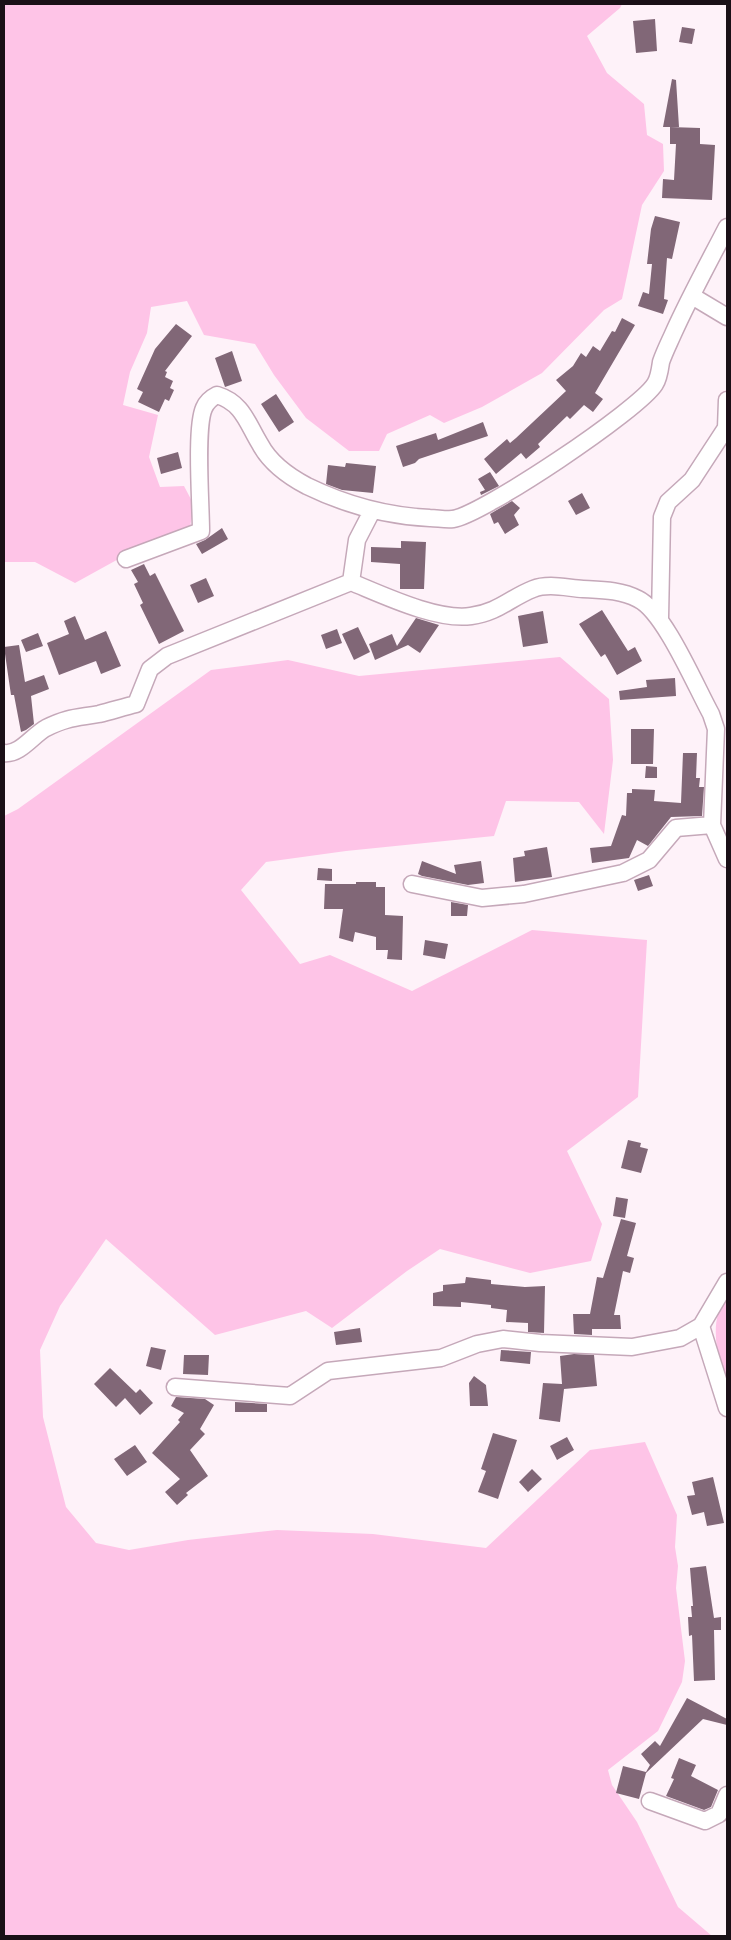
<svg xmlns="http://www.w3.org/2000/svg" width="731" height="1940" viewBox="0 0 731 1940" font-family="'Source Sans 3',sans-serif">
<style>
.green{fill:#fec4e7}
.building{fill:#816777}
.lines{fill:none;stroke-linecap:round;stroke-linejoin:round}
.minor-casing{stroke:#c5a8b9;stroke-width:19}
.minor{stroke:#fff;stroke-width:16}
</style>
<rect width="100%" height="100%" fill="#fef2f9"/>
<path class="green" d="M4 4H622L620 8 587 36 607 73 644 104 647 135 663 144 664 171 642 205 622 299 604 310 542 373 482 407 444 423 430 415 387 434 379 451H349L306 418 274 375 255 344 204 335 187 301 151 307 147 333 130 372 123 405 158 415 149 457 160 487 184 486 194 505 190 527 133 551 75 583 35 562H4Z
M560 657 609 699 613 760 604 834 579 802 506 801 494 836 346 851 266 862 241 890 300 964 330 955 412 991 532 930 647 940 638 1097 567 1151 602 1224 591 1261 530 1273 440 1249 407 1271 332 1328 306 1311 215 1335 106 1239 60 1306 40 1350 43 1417 66 1507 96 1543 129 1550 188 1540 277 1530 373 1534 486 1548 590 1450 645 1442 677 1515 675 1547 678 1566 676 1588 685 1661 682 1682 658 1731 608 1770 612 1785 637 1822 678 1907 712 1936H4V816L18 809 211 670 288 660 359 676Z
M727 1297V1387C718 1361 707 1319 727 1297Z"/>
<path class="building" d="M655 19 657 51 636 53 633 21Z
M682 27 695 29 692 44 679 42Z
M672 79 676 80 679 127H663Z
M670 127 700 128V144L715 145 712 200 662 198 663 179 674 180 676 144H670Z
M655 216 680 222 672 259 667 258 664 299 668 300 663 314 638 306 643 292 649 294 652 264H647L651 229Z
M622 318 635 325 595 393 603 399 593 412 584 405 570 419 567 416 538 444 540 447 526 459 521 453 496 474 484 459 507 439 510 443 516 438 566 391 556 380 573 366 581 353 586 357 593 346 600 351 612 331 615 332Z
M176 324 192 336 165 371 167 372 165 377 173 381 170 388 174 390 169 401 165 399 159 412 138 402 143 392 137 389 155 349Z
M232 351 242 381 225 387 215 358Z
M276 394 294 422 279 432 261 404Z
M483 422 488 436 419 459 415 463 403 467 396 446 436 433 438 440Z
M178 452 182 468 161 474 157 458Z
M346 463 376 466 373 493 342 490 326 484 328 465 345 467Z
M490 472 499 486 481 495 480 492 485 490 478 479Z
M582 493 590 508 576 515 568 501Z
M512 501 520 508 514 515 519 525 505 534 498 522 494 524 490 514Z
M222 528 228 539 202 554 196 544 205 540Z
M401 541 426 542 424 589H400V564L371 562V547L401 548Z
M144 564 150 576 155 573 184 631 159 644 140 605 143 603 134 584 138 582 131 570Z
M206 578 214 596 198 603 190 585Z
M602 610 628 651 635 647 642 661 617 675 605 654 601 657 579 624Z
M543 611 548 643 523 647 518 616Z
M75 616 85 640 106 631 121 666 101 674 96 661 59 675 47 643 69 634 64 621Z
M416 618 439 625 420 653 408 645 375 660 369 644 392 634 397 646Z
M358 627 370 652 354 660 342 634Z
M337 629 342 643 326 649 321 635Z
M38 633 43 646 26 652 21 640Z
M19 645 25 682 44 675 49 689 31 696 34 724 26 730 21 732 14 695H11L4 647Z
M675 678 676 696 620 700 619 691 647 687 646 680Z
M631 729H654L653 764H631Z
M683 753H697L696 778H700L699 787H704L702 816 671 817 648 846 637 840 629 858 592 863 590 848 611 846 622 815 626 816 627 793H632V789L655 790 654 801 681 803Z
M646 766 657 767V778H645Z
M547 847 552 877 515 882 513 858 525 856 524 851Z
M422 861 456 874 454 865 481 861 484 883 468 885 422 876 418 874Z
M318 868 332 869V881L317 880Z
M649 875 653 886 638 891 634 880Z
M356 882H376V887H385V915L403 916 402 960 387 959 388 950H376V937L355 932 353 942 339 938 343 909H324L325 884H356Z
M451 902 468 905 467 916H451Z
M425 940 448 944 445 959 423 955Z
M628 1140 641 1143 640 1147 648 1149 641 1173 621 1168Z
M616 1197 628 1199 625 1218 613 1216Z
M621 1219 636 1223 627 1256 634 1258 630 1273 623 1271 614 1315H620L621 1329H592V1335L574 1334 573 1314H590L597 1277 603 1278Z
M466 1277 491 1280V1284L525 1287 545 1286 544 1333 528 1332V1323L506 1322 507 1310 491 1308V1305L461 1302V1307L433 1306V1293L443 1291V1285L465 1283Z
M360 1328 362 1342 336 1345 334 1332Z
M151 1347 166 1350 161 1370 146 1366Z
M501 1350 531 1352 530 1364 500 1361Z
M574 1354 594 1355 597 1386 564 1389 560 1422 539 1419 543 1383 562 1384 560 1356Z
M184 1355H209L208 1375 183 1374Z
M110 1368 136 1393 140 1389 153 1403 140 1415 125 1398 116 1407 94 1384Z
M474 1376 486 1385 488 1406H470L469 1383Z
M176 1397 205 1399 214 1405 200 1429 205 1434 190 1450 208 1476 186 1493 188 1495 177 1505 165 1492 180 1479 152 1453 180 1422 178 1420 184 1413 171 1406Z
M235 1402 267 1404V1412H235Z
M493 1433 517 1440 498 1499 478 1492 486 1471 481 1469Z
M567 1437 574 1450 557 1460 550 1446Z
M135 1445 147 1462 127 1476 114 1459Z
M532 1469 542 1479 528 1492 519 1482Z
M713 1477 724 1523 707 1526 704 1512 692 1515 687 1496 695 1495 692 1482Z
M706 1566 714 1618 721 1617V1630H714L715 1680 694 1681 692 1635 689 1636 688 1617H692L691 1606H693L690 1568Z
M687 1698 727 1719V1725L703 1719 646 1773 639 1799 616 1793 623 1766 646 1772 650 1765 641 1754 655 1741 660 1746Z
M679 1758 696 1765 691 1776 718 1790 711 1807 704 1810 666 1796 674 1779 671 1778Z"/>
<g class="lines">
<defs>
<path id="minor" d="M692 296 727 317
M126 559 201 531C201 505 195 428 204 408 207 401 211 398 217 395 243 403 247 423 260 444 270 463 288 476 307 486 346 505 387 516 430 518 437 518 446 520 453 519 482 515 639 410 655 384 659 378 660 369 661 362 664 353 669 343 673 334 689 298 709 262 727 227
M351 582 357 540 372 511
M660 618 662 517 668 502 692 480 726 428 727 400
M4 753C20 755 33 735 46 728 68 717 77 718 99 714 111 711 124 707 136 704L150 669 167 656 351 582C383 595 437 621 471 616 499 612 510 598 533 589 548 583 567 588 583 589 602 590 621 590 638 599 664 611 696 687 711 714L716 729 712 825 727 859
M412 884 482 898 524 894 623 873 649 860 676 828 712 825
M701 1326 727 1408
M175 1387 290 1396 328 1371 441 1358 477 1344 503 1339 540 1343 632 1347 680 1338 701 1326 727 1282
M650 1801 705 1821 719 1814 727 1795"/>
</defs>
<use href="#minor" class="minor-casing"/>
<use href="#minor" class="minor"/>
</g>
<rect width="731" height="1940" fill="none" stroke="#1a1017" stroke-width="10"/>
</svg>
